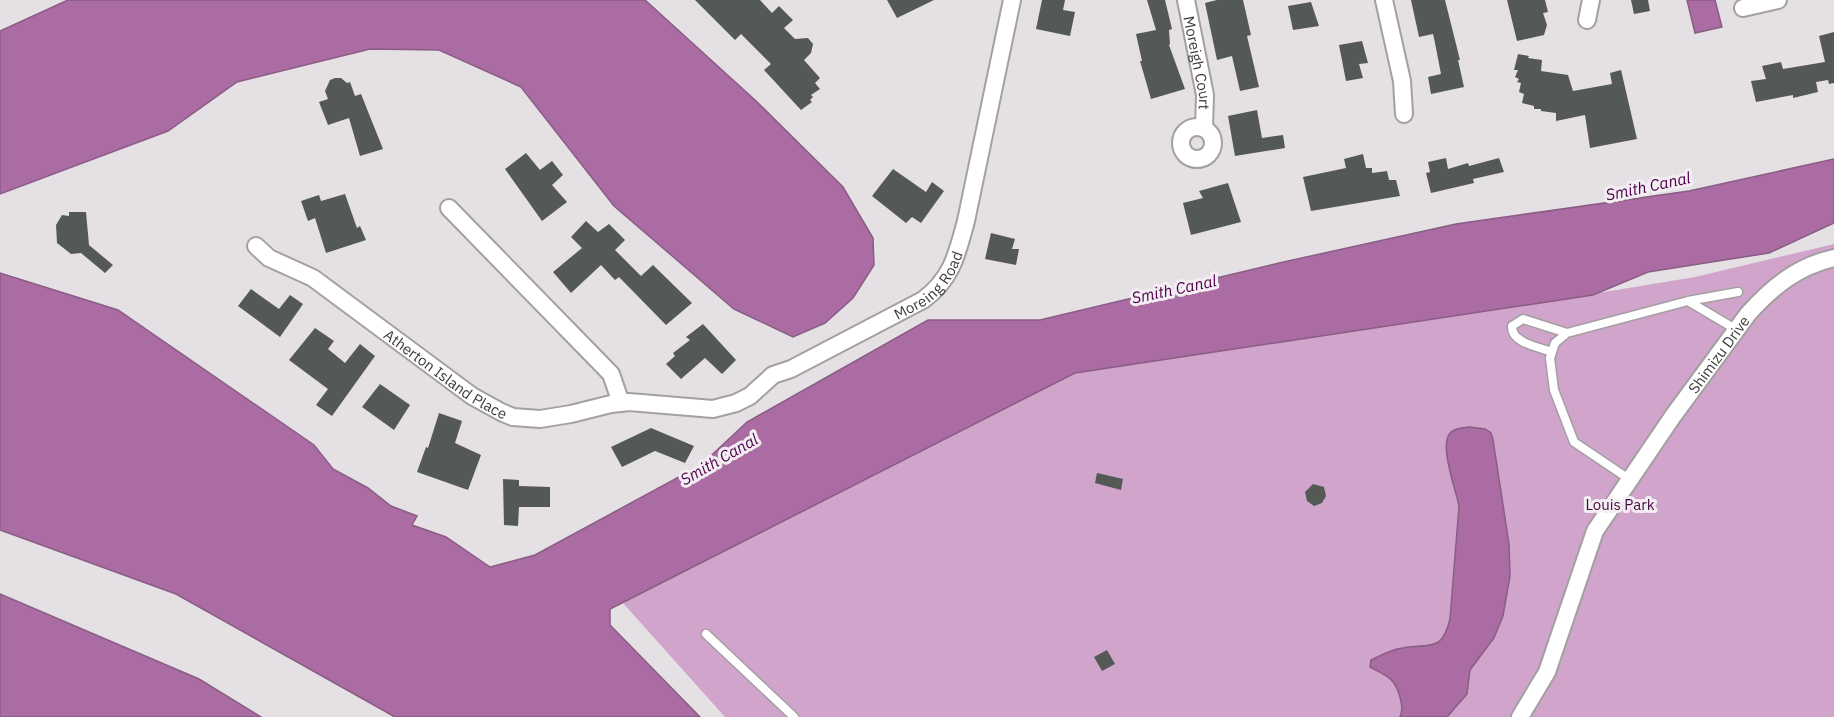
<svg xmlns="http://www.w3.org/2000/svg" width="1834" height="717" viewBox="0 0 1834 717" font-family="'IBM Plex Sans',sans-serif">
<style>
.green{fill:#d1a4cb}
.water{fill:#aa6ca3;stroke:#895d84;stroke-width:1.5}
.building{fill:#545955}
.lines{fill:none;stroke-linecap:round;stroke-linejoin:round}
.service-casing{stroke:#a49fa3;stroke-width:11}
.minor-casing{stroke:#a49fa3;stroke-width:20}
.service{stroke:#fff;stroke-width:8}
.minor{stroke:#fff;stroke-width:16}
.labels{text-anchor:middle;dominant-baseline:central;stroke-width:6;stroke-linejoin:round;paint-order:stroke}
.street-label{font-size:15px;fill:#3d3b3c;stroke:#f2eef2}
.park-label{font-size:15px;fill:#450a41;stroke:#f2eef2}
.water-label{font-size:16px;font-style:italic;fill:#52004e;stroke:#f2eef2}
</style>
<rect width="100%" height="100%" fill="#e5e0e4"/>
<path class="green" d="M1834 244V717H725L614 593 1064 372 1496 310 1695 277Z"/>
<path class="water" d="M68 0H645L755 100 843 187 873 238 874 265 853 298 825 323 793 337 734 309 614 206 521 87 439 50 370 49 237 82 168 131 0 194V31Z
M1687 0H1715L1722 27 1695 33Z
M1834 159V223L1769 253 1648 272 1593 295 1075 373 610 609V625L700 717H395L176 594 0 530V273L118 310 314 445 333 469 368 488 391 506 417 516 412 525 446 537 490 567 535 555 701 465 747 422 928 320H1040L1279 263 1456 224 1689 191Z
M1469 427 1485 429 1491 433 1493 440 1509 544 1510 576 1503 616 1494 638 1470 670 1467 694 1447 717H1400C1403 709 1402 706 1400 697 1395 678 1387 676 1370 667L1371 660C1382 655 1392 649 1403 648 1432 643 1442 652 1450 619L1459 506C1456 490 1438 443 1451 432 1456 428 1463 428 1469 427Z
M0 594 199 679 261 717H0Z"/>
<path class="building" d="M695 0H760L772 13 779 6 793 20 784 28 795 39 808 38 813 44 811 53 804 60 820 78 815 83 820 89 811 95 813 97 810 100 812 102 801 110 764 70 771 64 741 34 735 40Z
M887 0H934L897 18Z
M1042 0H1065L1063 10 1075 12 1070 36 1036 29Z
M1147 0H1165L1172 29 1169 30 1170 44 1169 45 1185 89 1151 99 1140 61H1142L1136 34 1156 30Z
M1217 0H1243L1251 35 1247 36 1259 87 1240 91 1232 56 1217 60 1205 3Z
M1411 0H1445L1460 60H1458L1464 87 1431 94 1428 77 1441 74 1435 43 1433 34 1419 37Z
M1507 0H1545L1548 12 1543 13 1547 25 1544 35 1517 41Z
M1631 0H1648L1650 11 1634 14Z
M1311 2 1319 26 1293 30 1288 6Z
M1834 32V83L1829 84 1828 80 1816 82 1818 92 1793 98V95L1756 102 1751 81 1766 79 1762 66 1781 62 1783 69 1825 62 1819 36Z
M1362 41 1368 63 1359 64 1363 78 1346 81 1339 45Z
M1518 54 1529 56 1528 58 1542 60 1541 71 1568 75 1573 91 1612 84 1610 73 1621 70 1637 139 1590 148 1585 115 1556 121V113L1541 111V109H1534V106L1522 103 1524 94 1519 92 1521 83 1517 82 1519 79 1515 77 1518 70H1514Z
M335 78H341L347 83 350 82 355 96 361 94 383 149 360 156 349 118 328 125 319 102 328 99 325 91 330 80Z
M1257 110 1262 138 1283 135 1285 148 1235 156 1228 116Z
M526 153 540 170 552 161 563 175 552 185 567 202 542 221 505 169Z
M1363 154 1366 168H1372V173L1387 171 1389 180H1396L1400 196 1311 211 1303 177 1346 168 1344 159Z
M1446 158 1448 169 1468 163 1469 166 1499 158 1504 172 1473 179 1474 183 1431 193 1426 173 1430 172 1428 162Z
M893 169 926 192 932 182 944 191 921 223 912 217 906 223 872 196Z
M1228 183 1241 222 1191 235 1183 203 1203 198 1199 191Z
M345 194 357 228 360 226 366 240 326 253 315 218 308 221 301 201 319 195 321 201Z
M69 212H86L89 245 113 265 105 273 81 253 71 254 57 243 56 225 62 215 69 216Z
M586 221 598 232 609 224 625 240 615 250 641 276 653 265 692 303 666 325 619 277 615 280 601 265 571 293 553 272 582 248 571 237Z
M991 233 1015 239 1012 249H1019L1016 265 985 259Z
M251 289 279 309 290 295 303 304 280 337 238 306Z
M703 324 736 360 722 374 705 358 681 379 666 364 675 356 673 353 690 340 686 337Z
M315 328 334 341 328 349 345 363 360 344 375 356 332 416 316 405 328 389 289 360Z
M380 384 410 405 394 430 362 407Z
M439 413 462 421 455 443 481 455 468 490 417 472 426 447 428 448Z
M651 428 694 446 685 463 655 451 622 467 611 447Z
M1097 473 1123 479 1121 490 1095 483Z
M503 479 519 480V486L550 487V507H519L518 526 504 525Z
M1313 484 1324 487 1326 496 1322 503 1314 506 1307 501 1305 492Z
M1107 650 1115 664 1102 671 1094 657Z"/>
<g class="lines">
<defs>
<path id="service" d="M1688 301 1738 292
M1552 352C1539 347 1511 343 1512 326L1523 319 1567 333
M1629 479 1574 442 1554 390 1550 358 1555 343 1567 333 1688 301 1737 330
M706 634 794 717"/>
<g id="minor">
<path id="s1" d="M1186 0 1205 95 1204 128"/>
<path d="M1384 0 1402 81 1404 114"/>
<path d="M1743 8 1778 0"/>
<path d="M1587 20 1591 0"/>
<circle cx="1197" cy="143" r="16"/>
<path d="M449 208 611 374 621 403"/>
<path id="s2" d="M256 246 269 258 313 278 472 396 501 412 513 417 540 419 571 414 611 404 629 402 713 409 736 403 750 396 773 375 791 369 923 300C952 279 957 254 966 221L1012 0"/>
<path id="s3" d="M1520 717 1547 672 1595 531 1673 416 1748 314C1772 287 1798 266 1834 258"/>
</g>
</defs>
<use href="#service" class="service-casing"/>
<use href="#minor" class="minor-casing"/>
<use href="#service" class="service"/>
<use href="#minor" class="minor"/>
</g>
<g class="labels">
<g class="street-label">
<text stroke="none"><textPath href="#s1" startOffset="64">Moreigh Court</textPath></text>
<text stroke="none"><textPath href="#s2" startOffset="765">Moreing Road</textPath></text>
<text stroke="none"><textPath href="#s3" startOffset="417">Shimizu Drive</textPath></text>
<text stroke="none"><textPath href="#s2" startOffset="230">Atherton Island Place</textPath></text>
</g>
<g class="park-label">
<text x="1620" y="504">Louis Park</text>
</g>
<g class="water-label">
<text transform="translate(1648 186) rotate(-12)">Smith Canal</text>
<text transform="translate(1174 289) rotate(-12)">Smith Canal</text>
<text transform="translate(719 459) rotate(-30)">Smith Canal</text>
</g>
</g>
</svg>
